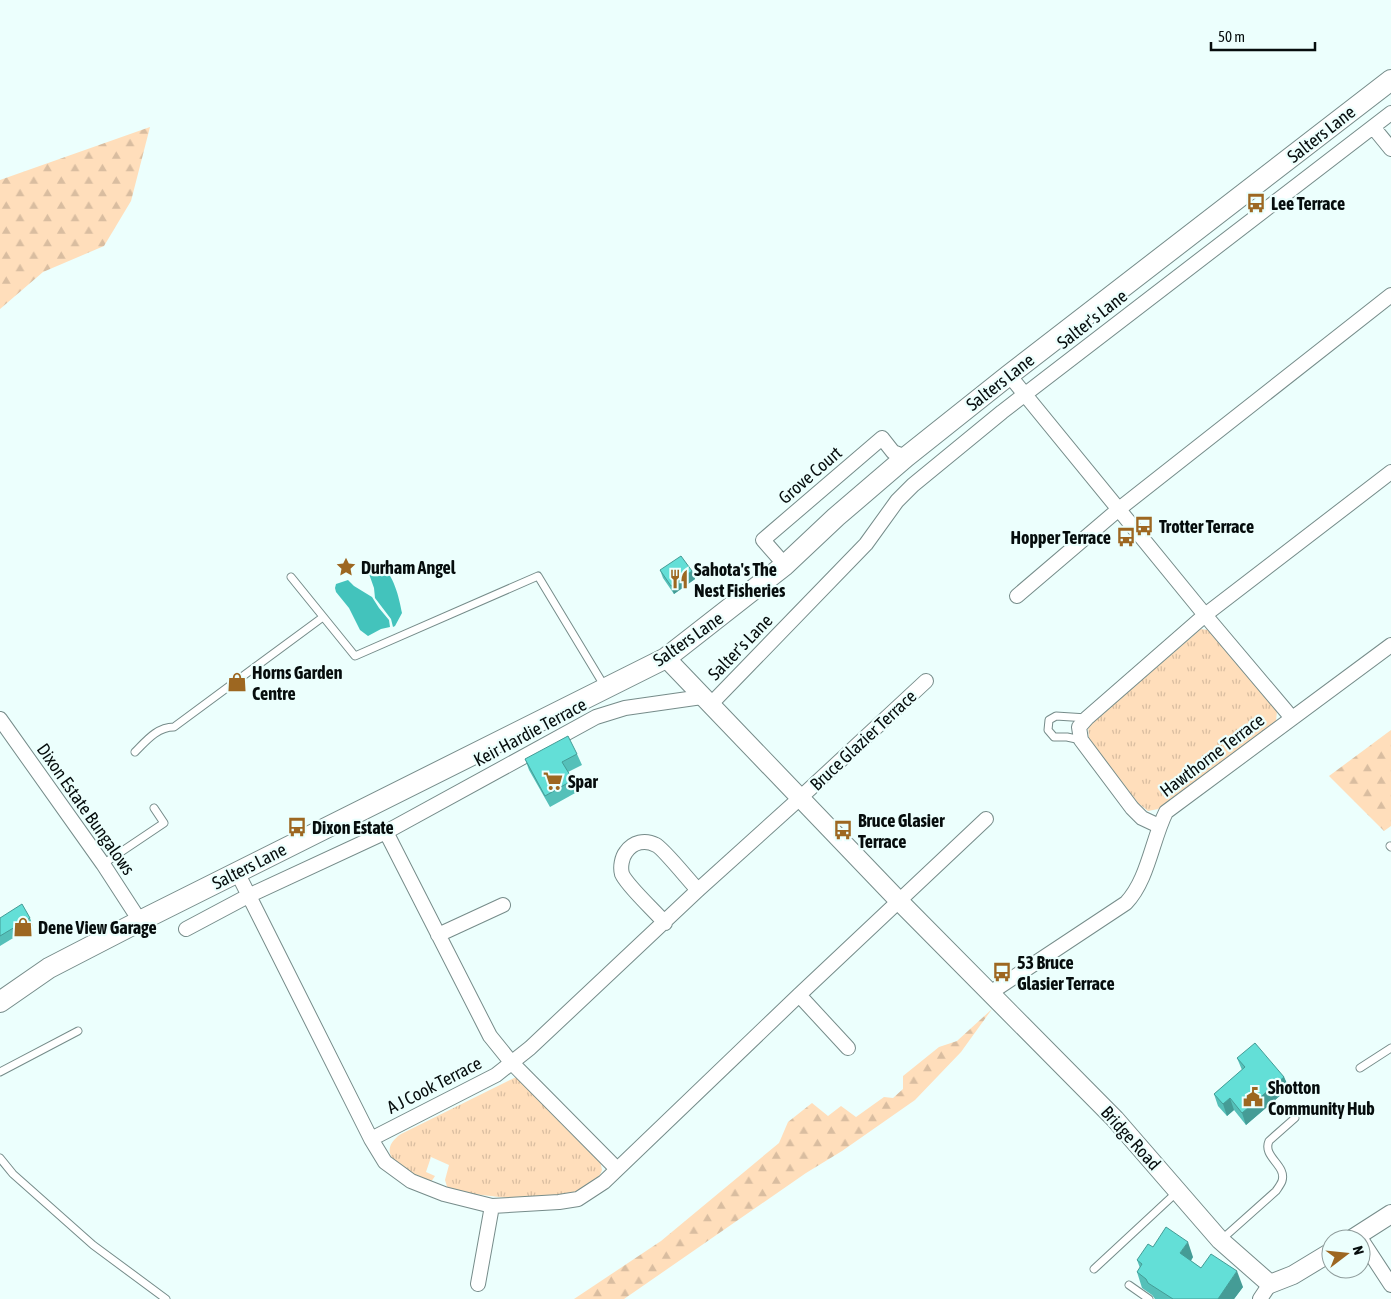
<svg xmlns="http://www.w3.org/2000/svg" width="1391" height="1299" viewBox="0 0 1391 1299" font-family="'Asap Condensed',sans-serif">
<style>
.grass{fill:url(#grass-tufts)}
.forest{fill:url(#forest-firs)}
.water{fill:#43c3bc}
.lines{fill:none;stroke-linecap:round;stroke-linejoin:round}
.service-casing{stroke:#768c8a;stroke-width:9}
.minor-casing{stroke:#768c8a;stroke-width:16}
.tertiary-casing{stroke:#768c8a;stroke-width:20}
.secondary-casing{stroke:#768c8a;stroke-width:22}
.service{stroke:#fff;stroke-width:7}
.minor{stroke:#fff;stroke-width:14}
.tertiary{stroke:#fff;stroke-width:18}
.secondary{stroke:#fff;stroke-width:20}
.wall{fill:#55c0b9}
.shaded-wall{fill:#459c96}
.building{fill:#63dfd7;stroke:#459c96}
.labels{text-anchor:middle;dominant-baseline:central;stroke-width:4.5;stroke-linejoin:round;paint-order:stroke}
.street-label{font-size:18px;fill:#060d0d;stroke:#ecfffd}
.poi-label{font-size:18px;font-weight:bold;fill:#060d0d;stroke:#ecfffd;text-anchor:start}
</style>
<defs>
<pattern id="grass-tufts" width="24" height="20" patternUnits="userSpaceOnUse" patternTransform="scale(1.25)"><rect width="24" height="20" fill="#ffdebb"/><path d="M3 7l-1-3M5 7V3M7 7l1-3M15 17l-1-3M17 17v-4M19 17l1-3" fill="none" stroke="#d9bda0"/></pattern>
<pattern id="forest-firs" width="22" height="20" patternUnits="userSpaceOnUse" patternTransform="scale(1.25)"><rect width="22" height="20" fill="#ffdebb"/><path d="M5 1l3.5 6h-7zM16 11l3.5 6h-7z" fill="#d9bda0"/></pattern>
</defs>
<rect width="100%" height="100%" fill="#ecfffd"/>
<path class="grass" d="M1201 629 1209 630 1277 711 1276 721 1158 809 1148 811 1138 803 1089 739 1088 726Z
M518 1076 600 1160 602 1170C601 1173 599 1177 596 1180 565 1210 486 1196 448 1190L445 1180 449 1165 431 1157 426 1172 435 1176 431 1182C410 1177 370 1155 401 1134Z"/>
<path class="forest" d="M150 127 131 201 104 246 43 272 0 309V180Z
M1391 730V826L1384 831 1329 776Z
M992 1009 961 1052 915 1100 842 1151 806 1173 624 1299H574L661 1241 779 1143 788 1122 812 1103 828 1116 841 1106 856 1117 884 1097 893 1098 903 1089V1076L939 1047 957 1041Z"/>
<path class="water" d="M380 564C394 575 399 597 402 613L395 626 393 627 391 619 375 598 374 588 368 571V568Z
M348 580 354 586 372 597 379 608 389 620 390 627 381 629 368 636 360 630 349 608 336 592 335 588 336 584Z"/>
<g class="lines">
<defs>
<path id="service" d="M291 577 355 656 538 576 605 687
M1081 740 1067 737H1054L1048 730 1049 720 1056 716 1087 718
M135 752C146 741 157 727 174 727L323 617
M1390 846 1391 847
M103 864 164 823 154 808
M1360 1068 1391 1048
M0 1072 78 1031
M0 1158 13 1174 93 1245 166 1299
M1221 1240 1276 1191C1278 1188 1281 1184 1282 1181 1287 1165 1262 1157 1269 1141L1295 1118
M1094 1269 1177 1192
M1129 1285 1149 1299"/>
<path id="minor" d="M1373 127 1391 149
M1009 375 1205 615 1292 718
M785 565 763 540 882 438 893 452 906 457
M1017 596 1119 509 1391 295
M710 705 866 544 897 501 913 485 1002 412 1391 113
M0 719 103 864 140 921
M1159 826 1142 818 1132 808 1081 740 1079 727 1087 718 1205 615 1391 472
M386 832 490 1036 511 1062 616 1168
M237 872 371 1139 385 1162 411 1181 444 1194 492 1206 559 1202 578 1199 604 1182 799 995 986 819
M665 923C655 911 627 886 622 874 620 867 622 857 626 852 633 842 645 839 656 845 663 848 690 882 698 890
M186 929 248 896 386 832 596 717 625 708 702 697
M438 935 503 905
M990 993 1126 903C1148 880 1152 840 1166 812L1391 645
M799 995 848 1048
M371 1139 496 1075 530 1048 698 890 800 798 926 681
M1361 1239 1391 1285
M478 1284 492 1206
M1260 1299 1270 1284"/>
<path id="tertiary" d="M666 658 899 901 1115 1119 1220 1240 1270 1284 1293 1275 1331 1252
M1352 1239 1391 1214"/>
<path id="secondary" d="M0 1002 49 968 140 921 666 658 785 565 836 517 906 457 1009 375 1391 80"/>
</defs>
<use href="#service" class="service-casing"/>
<use href="#minor" class="minor-casing"/>
<use href="#tertiary" class="tertiary-casing"/>
<use href="#secondary" class="secondary-casing"/>
<use href="#service" class="service"/>
<use href="#minor" class="minor"/>
<use href="#tertiary" class="tertiary"/>
<use href="#secondary" class="secondary"/>
</g>
<path class="wall" d="M660 570 692 571 695 579 674 594 663 578Z
M577 754 582 765 568 772 573 780 577 792 550 807 529 770 525 759Z
M0 918H30L33 926 0 946Z
M1237 1058 1284 1077 1289 1088 1246 1125 1234 1110 1227 1116 1218 1106 1214 1094 1242 1070Z
M1153 1247 1193 1257 1191 1261 1201 1268 1243 1287 1234 1299H1155L1152 1295 1142 1288 1137 1272 1140 1268 1137 1260Z"/>
<path class="shaded-wall" d="M692 571 695 579 674 594 671 586Z
M1284 1077 1289 1088 1246 1125 1242 1113Z
M1230 1098 1234 1110 1227 1116 1223 1104Z
M1188 1242 1193 1257 1185 1269 1180 1253Z
M1237 1271 1243 1287 1234 1299H1218Z"/>
<path class="building" d="M681 556 692 571 671 586 660 570Z
M568 736 577 754 562 762 573 780 545 796 525 759Z
M22 904 30 918 0 936V918Z
M1255 1043 1284 1077 1242 1113 1230 1098 1223 1104 1214 1094 1245 1067 1237 1058Z
M1166 1227 1188 1242 1180 1253 1201 1268 1211 1254 1237 1271 1218 1299H1173L1148 1283 1146 1279 1137 1272 1142 1264 1137 1260 1148 1244 1153 1247Z"/>
<defs>
<symbol id="bus-bare" viewBox="-9 -9 18 18"><path d="M-5-6H5V4H4V6H2V4H-2V6H-4V4H-5ZM-3.5-4V0h7V-4ZM-3.5 1.2v1.5H-2V1.2ZM2 1.2v1.5H3.5V1.2Z" fill="#9d6721" stroke="#ecfffd" stroke-width="2.5" paint-order="stroke"/></symbol>
<symbol id="sight-bare" viewBox="-9 -9 18 18"><path d="M0-6L1.8-2.2L6-1.7L2.9 1.2L3.7 5.4L0 3.3L-3.7 5.4L-2.9 1.2L-6-1.7L-1.8-2.2Z" fill="#9d6721" stroke="#ecfffd" stroke-width="2.5" paint-order="stroke"/></symbol>
<symbol id="restaurant-bare" viewBox="-9 -9 18 18"><path d="M-5-6h1v4h1v-4h1v4h1v-4h1v5L-1.5 .5V6h-2V.5L-5-1ZM5-6V6H3V1.5H1.5Q1.5-4 5-6Z" fill="#9d6721" stroke="#ecfffd" stroke-width="2.5" paint-order="stroke"/></symbol>
<symbol id="shop-bare" viewBox="-9 -9 18 18"><path d="M-5-2.5h2.3a2.7 3.5 0 0 1 5.4 0H5L5.5 6h-11ZM-1.5-2.5h3a1.5 2.3 0 0 0-3 0Z" fill="#9d6721" stroke="#ecfffd" stroke-width="2.5" paint-order="stroke"/></symbol>
<symbol id="supermarket-bare" viewBox="-9 -9 18 18"><path d="M-6-5.5h2.5l.6 2H6L4.5 2H-2.5L-4.4-4H-6ZM-1.5 3.2a1.3 1.3 0 1 0 .1 0ZM3 3.2a1.3 1.3 0 1 0 .1 0Z" fill="#9d6721" stroke="#ecfffd" stroke-width="2.5" paint-order="stroke"/></symbol>
<symbol id="civic-bare" viewBox="-9 -9 18 18"><path d="M-.6-6.5H3V-4.5H.6V-3L4-1V1h2V6H-6V1h2V-1L-.6-3ZM-1.2 2.5V6h2.4V2.5Z" fill="#9d6721" stroke="#ecfffd" stroke-width="2.5" paint-order="stroke"/></symbol>
</defs>
<g fill-rule="evenodd">
<use href="#bus-bare" x="1242" y="189" width="28" height="28"/>
<use href="#bus-bare" x="1130" y="512" width="28" height="28"/>
<use href="#bus-bare" x="1112" y="523" width="28" height="28"/>
<use href="#sight-bare" x="332" y="553" width="28" height="28"/>
<use href="#restaurant-bare" x="665" y="565" width="28" height="28"/>
<use href="#shop-bare" x="223" y="668" width="28" height="28"/>
<use href="#supermarket-bare" x="539" y="767" width="28" height="28"/>
<use href="#bus-bare" x="283" y="813" width="28" height="28"/>
<use href="#bus-bare" x="829" y="816" width="28" height="28"/>
<use href="#shop-bare" x="9" y="913" width="28" height="28"/>
<use href="#bus-bare" x="988" y="958" width="28" height="28"/>
<use href="#civic-bare" x="1239" y="1083" width="28" height="28"/>
</g>
<g class="labels">
<g class="street-label">
<text transform="translate(1321 134) rotate(-38)">Salters Lane</text>
<text transform="translate(1092 319) rotate(-38)">Salter's Lane</text>
<text transform="translate(1000 382) rotate(-38)">Salters Lane</text>
<text transform="translate(810 475) rotate(-41)">Grove Court</text>
<text transform="translate(688 639) rotate(-35)">Salters Lane</text>
<text transform="translate(740 647) rotate(-46)">Salter's Lane</text>
<text transform="translate(530 732) rotate(-28)">Keir Hardie Terrace</text>
<text transform="translate(863 740) rotate(-43)">Bruce Glazier Terrace</text>
<text transform="translate(1212 755) rotate(-37)">Hawthorne Terrace</text>
<text transform="translate(86 809) rotate(55)">Dixon Estate Bungalows</text>
<text transform="translate(249 866) rotate(-27)">Salters Lane</text>
<text transform="translate(434 1085) rotate(-27)">A J Cook Terrace</text>
<text transform="translate(1131 1138) rotate(48)">Bridge Road</text>
</g>
<g class="poi-label">
<text x="1271" y="203">Lee Terrace</text>
<text x="1159" y="526">Trotter Terrace</text>
<text x="1111" y="537" text-anchor="end">Hopper Terrace</text>
<text x="361" y="567">Durham Angel</text>
<text x="694" y="569">Sahota's The<tspan x="694" dy="21">Nest Fisheries</tspan></text>
<text x="252" y="672">Horns Garden<tspan x="252" dy="21">Centre</tspan></text>
<text x="568" y="781">Spar</text>
<text x="858" y="820">Bruce Glasier<tspan x="858" dy="21">Terrace</tspan></text>
<text x="312" y="827">Dixon Estate</text>
<text x="38" y="927">Dene View Garage</text>
<text x="1017" y="962">53 Bruce<tspan x="1017" dy="21">Glasier Terrace</tspan></text>
<text x="1268" y="1087">Shotton<tspan x="1268" dy="21">Community Hub</tspan></text>
</g>
</g>
<g transform="translate(1346 1254) rotate(74)"><circle r="24" fill="#ecfffd" stroke="#909e9d"/>
<path d="M0-4L9 19L0 12L-9 19Z" fill="#9d6721"/>
<text y="-8" font-size="14" font-weight="bold" text-anchor="middle" fill="#060d0d">N</text>
</g>
<path d="M1211 42v8h104v-8" fill="none" stroke="#060d0d" stroke-width="2.5"/>
<text x="1218" y="42" font-size="15" fill="#060d0d" stroke="#ecfffd" stroke-width="4" paint-order="stroke">50 m</text>
</svg>
